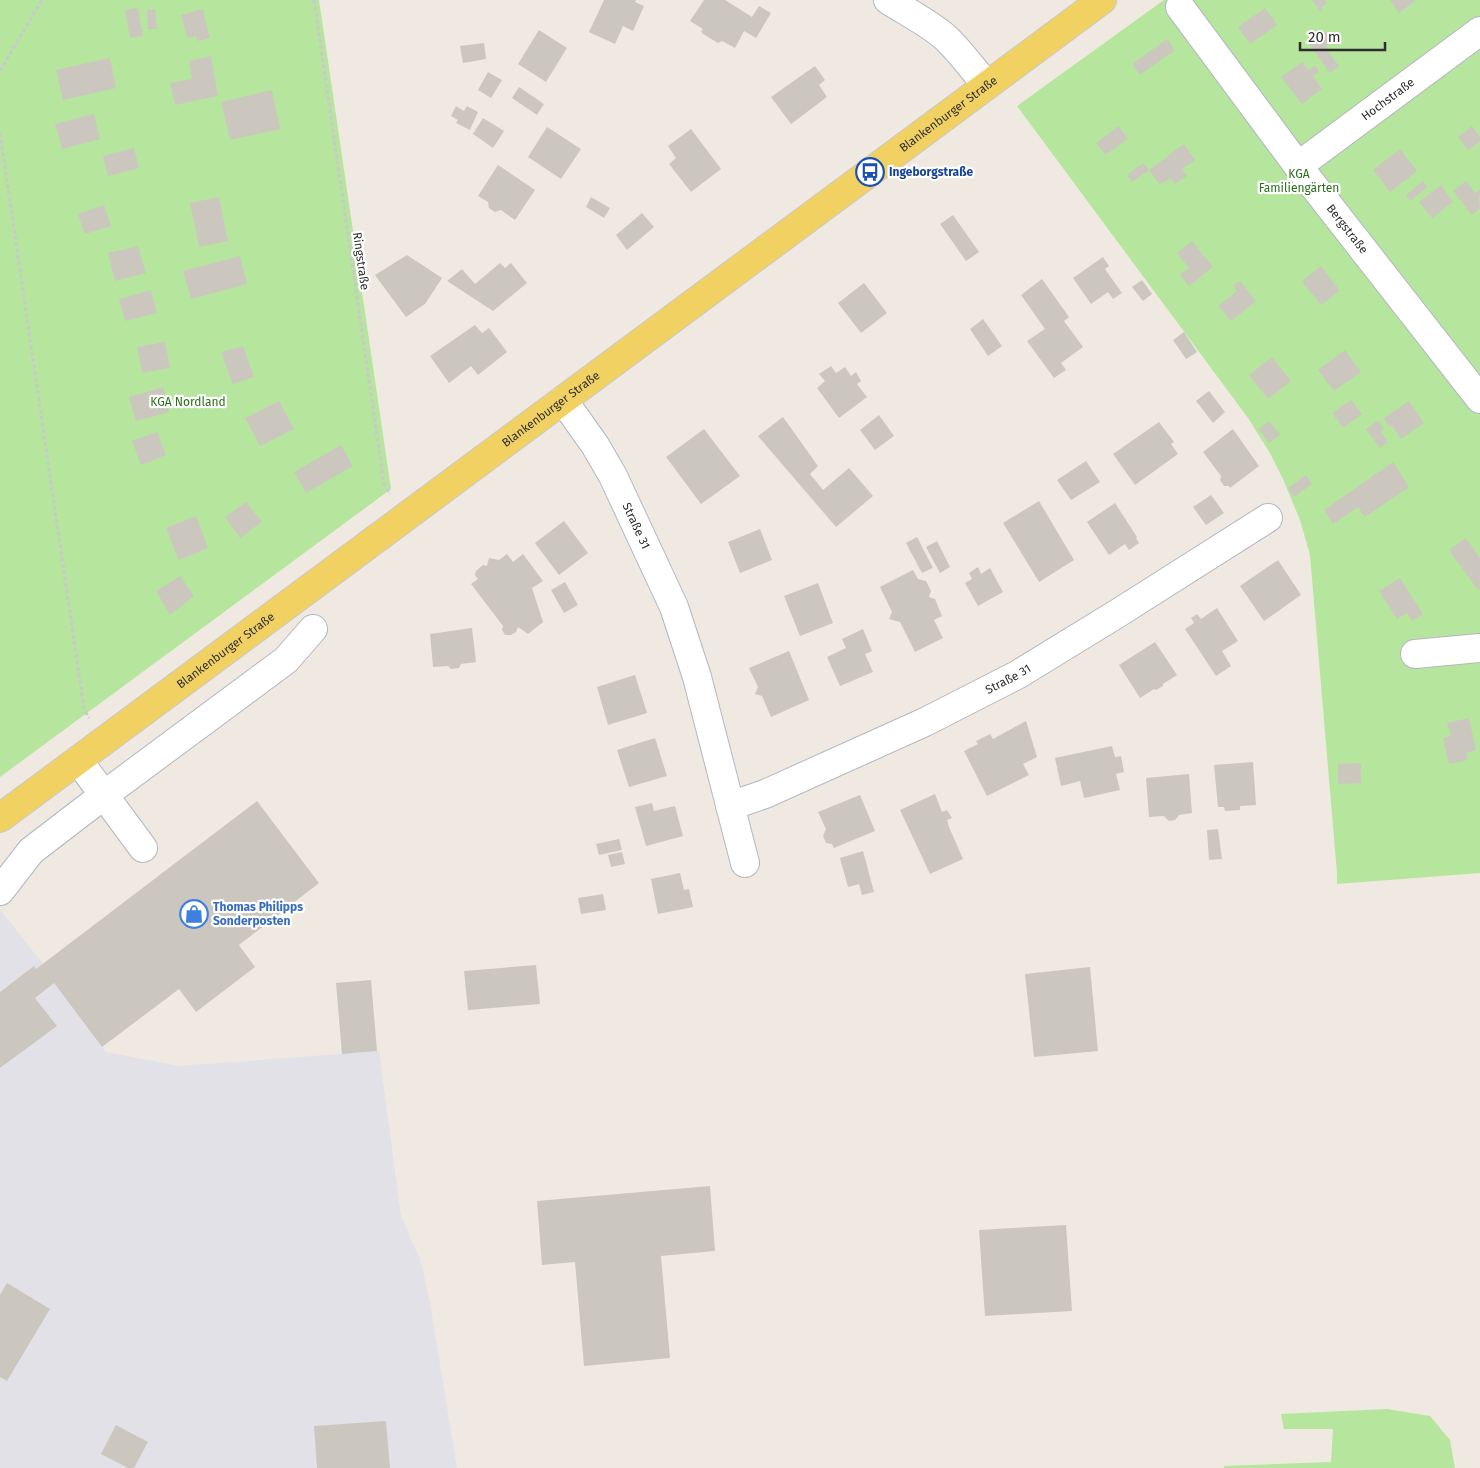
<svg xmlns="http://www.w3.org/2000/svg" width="1480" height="1468" viewBox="0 0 1480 1468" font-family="'Fira Sans',sans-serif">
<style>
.industrial{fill:#e3e1e8}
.green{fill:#b6e59e}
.building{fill:#cbc7bf}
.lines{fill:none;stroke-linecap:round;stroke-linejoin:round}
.minor-casing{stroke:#b4b7c1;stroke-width:30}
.major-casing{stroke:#c9c9c9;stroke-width:30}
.path{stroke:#c9c9c9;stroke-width:3;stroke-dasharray:4 2.5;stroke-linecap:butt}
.minor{stroke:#fff;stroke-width:28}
.major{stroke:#f2d163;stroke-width:28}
.labels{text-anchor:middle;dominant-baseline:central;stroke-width:4.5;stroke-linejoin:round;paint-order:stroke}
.street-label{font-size:12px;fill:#2e2e2e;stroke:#fff}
.transit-label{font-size:12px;font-weight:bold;fill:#164399;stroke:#fff;text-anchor:start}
.park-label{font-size:12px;fill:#2c6e1b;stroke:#fff}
.shop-label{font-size:12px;font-weight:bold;fill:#366cbe;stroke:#fff;text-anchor:start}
</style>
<rect width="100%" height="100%" fill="#efe9e1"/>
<path class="industrial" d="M0 909 43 964 41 966 106 1052 179 1066 379 1051 401 1216 421 1262 430 1303 457 1468H0Z"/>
<path class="green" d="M0 0H319L391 489 0 777Z
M1164 0H1480V873L1337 884V873L1310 555 1300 520 1283 479 1270 453 1248 418 1017 106Z
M1387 1409 1430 1416 1450 1440 1455 1468H1224V1466L1331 1462 1333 1429H1284L1281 1414Z"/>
<path class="building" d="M604 0H636L635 2 644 6 633 31 623 26 615 44 589 32Z
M704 0H725L752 17 759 6 771 13 756 38 744 31 735 48 722 41 718 43 703 34 701 31 703 29 690 21Z
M1312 0H1325L1327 3 1322 7 1324 10 1321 12Z
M1390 0H1416L1399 13Z
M138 8 143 36 130 38 125 10Z
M1265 8 1277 25 1250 44 1238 27Z
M155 9 157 29H148L147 10Z
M203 9 210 38 197 41 196 36 187 38 181 15Z
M539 30 567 48 546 82 518 64Z
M1327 31 1334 41 1325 47 1339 66 1330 73 1309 44Z
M1167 39 1175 50 1140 75 1132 64Z
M484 43 486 59 463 63 460 46Z
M211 56 218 96 175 105 170 83 192 79 189 61Z
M110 58 116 88 63 100 56 70Z
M1302 62 1308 70 1315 65 1319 72 1313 76 1322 89 1302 104 1281 77Z
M815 66 825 80 819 85 827 97 791 124 771 97Z
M488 72 502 80 491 98 478 90Z
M519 87 544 104 537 115 512 98Z
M272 90 280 129 230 140 221 102Z
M456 106 464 111 467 106 478 112 470 130 456 123 458 120 451 116Z
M94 114 100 139 62 149 55 124Z
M483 118 504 131 493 148 473 134Z
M1119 126 1128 139 1105 155 1096 143Z
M1472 126 1480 137V141L1468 150 1458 137Z
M547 127 581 149 561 179 528 157Z
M691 129 721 169 691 192 669 164 676 158 668 146Z
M1184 144 1195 160 1182 169 1187 176 1175 184 1170 178 1160 185 1149 170Z
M134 148 139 168 108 176 103 156Z
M1400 149 1417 171 1390 192 1373 170Z
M1143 163 1149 170 1132 182 1127 175Z
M498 165 535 190 515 220 501 210 495 212 489 208 488 202 478 196Z
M1423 181 1428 187 1410 201 1406 195Z
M1466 181 1475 193 1480 189V197L1479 198 1480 208 1472 215 1453 191Z
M1441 185 1453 202 1432 218 1419 202Z
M219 197 228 241 199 247 190 203Z
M591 197 610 208 604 218 586 207Z
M104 205 111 226 85 234 78 214Z
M642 213 654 227 627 250 616 235Z
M953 215 979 252 966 261 940 224Z
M1192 241 1213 267 1189 286 1180 275 1189 268 1177 253Z
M138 246 146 273 115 281 108 253Z
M407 255 442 278 425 304 406 317 375 275Z
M240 256 247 284 191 299 183 271Z
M1103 257 1109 266 1105 269 1122 293 1113 299 1108 292 1091 304 1073 278Z
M500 263 505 268 511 263 527 283 493 311 447 281 462 269 475 284Z
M1321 266 1340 291 1321 305 1302 281Z
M1042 279 1069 317 1064 321 1083 347 1061 363 1066 370 1054 378 1027 341 1045 329 1021 295Z
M1142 280 1152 294 1143 301 1132 287Z
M1240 281 1256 301 1231 321 1218 306 1237 291 1233 286Z
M864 283 887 313 861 333 838 303Z
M151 290 157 313 125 321 119 299Z
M983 319 1002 346 988 356 970 329Z
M475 325 482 333 489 328 507 352 478 375 471 366 449 383 430 356Z
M1184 332 1197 352 1186 359 1173 340Z
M165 342 170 368 142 373 137 347Z
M243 346 254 377 233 384 221 352Z
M1345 350 1361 372 1334 391 1318 370Z
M1272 357 1291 381 1268 399 1249 375Z
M831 366 836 373 845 367 851 376 856 372 861 381 857 384 867 397 839 418 817 388 825 381 819 374Z
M163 387 169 412 136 421 129 397Z
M1209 391 1225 412 1213 423 1196 401Z
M1351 400 1362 414 1343 428 1332 413Z
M279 401 294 429 260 446 245 418Z
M1409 401 1424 423 1401 439 1391 425 1389 427 1384 418Z
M879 415 894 436 875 450 860 430Z
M783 417 818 466 810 474 823 490 849 468 873 496 836 527 758 436Z
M1378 420 1384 429 1380 431 1388 442 1380 448 1366 429Z
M1269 421 1280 435 1269 443 1259 429Z
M1159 422 1174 442 1171 444 1178 454 1135 485 1113 454Z
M704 429 740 476 701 504 666 457Z
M1233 429 1259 466 1230 488 1229 486H1224L1220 480 1221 476 1203 452Z
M157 432 166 455 141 465 132 441Z
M341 445 353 466 306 493 294 472Z
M1086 461 1100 482 1071 500 1057 480Z
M1393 462 1409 487 1365 517 1358 507 1333 524 1324 510Z
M1306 475 1312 484 1294 497 1288 488Z
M1211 495 1224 513 1206 525 1193 507Z
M1039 501 1074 560 1039 582 1003 523Z
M246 502 262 522 240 538 225 517Z
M1115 503 1137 537 1136 538 1139 543 1129 550 1125 544 1109 555 1087 522Z
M196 516 208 548 179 560 166 528Z
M564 521 588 553 559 575 535 543Z
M760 529 772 560 740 573 728 542Z
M917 537 933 568 922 573 906 543Z
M1466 538 1480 558V589L1478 590 1449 550Z
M937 541 950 567 940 573 926 547Z
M507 554 513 562 523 554 543 581 532 588 543 622 528 634 518 627 516 632 511 635H505L502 630 503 626 471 584 478 579 475 575 476 571 483 565 487 566 489 558 499 560Z
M1278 560 1301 595 1264 621 1240 586Z
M978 567 981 574 990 568 1003 592 978 606 965 583 972 579 969 573Z
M913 570 918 579 926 581 931 591 929 597 935 599 942 616 934 620 943 638 915 652 900 622 889 619 892 612 880 587Z
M180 576 194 596 170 615 156 591Z
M1400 578 1423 614 1412 621 1407 613 1397 619 1379 591Z
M565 582 578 605 564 613 551 590Z
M818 583 833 623 800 636 784 596Z
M1217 608 1238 641 1222 651 1231 666 1216 676 1185 629 1194 623 1191 618 1197 614 1201 619Z
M472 628 476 662 461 664 459 668 451 669 448 666 433 667 430 634Z
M863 629 872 651 865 654 873 672 840 686 827 657 846 648 842 639Z
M1155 642 1177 675 1163 684V686L1156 690 1154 689 1140 698 1119 665Z
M789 651 809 700 771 717 762 696 755 694 758 687 749 668Z
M635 675 647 713 608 725 597 687Z
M1469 718 1476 750 1466 753 1468 760 1449 764 1443 738 1451 736 1447 723Z
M1026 721 1037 757 1023 764 1029 775 987 796 964 751 978 744 976 741 990 734 993 739Z
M655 738 667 776 629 787 617 750Z
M1112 746 1115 757 1121 756 1124 772 1116 774 1120 790 1084 798 1080 781 1061 786 1055 758Z
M1253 762 1256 805 1240 806V810L1225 811 1224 807H1218L1214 765Z
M1361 763V783L1338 784V764Z
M1189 774 1192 813 1179 815 1175 820 1169 821 1164 816 1149 817 1146 778Z
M935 794 942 812 947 810 952 818 947 820 949 827 963 859 930 874 900 810Z
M860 795 875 831 834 848 832 844 826 843 823 836 826 829 818 812Z
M257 801 319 883 239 945 255 967 196 1012 179 989 102 1047 54 983 35 998 57 1026 0 1068V992L34 966 36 969Z
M652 803 654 811 675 806 683 836 646 846 635 807Z
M1218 829 1222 859 1209 860 1207 830Z
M619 839 622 850 599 855 596 844Z
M863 851 874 892 862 895 859 884 848 887 840 858Z
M622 852 625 864 611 867 608 855Z
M680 873 684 890 689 889 693 907 658 914 651 879Z
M603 894 606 910 581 914 578 898Z
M536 965 540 1004 468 1010 464 971Z
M1090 967 1098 1051 1034 1057 1025 974Z
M371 980 377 1051 342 1054 336 983Z
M710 1186 715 1251 661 1256 670 1358 584 1366 575 1262 542 1265 537 1201Z
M1066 1225 1072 1311 985 1316 979 1230Z
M7 1283 50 1309 7 1381 0 1377V1295Z
M386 1421 390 1468H317L314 1426Z
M116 1425 148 1442 134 1468H128L101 1454Z"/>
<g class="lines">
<defs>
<g id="minor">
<path d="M888 0C907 12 929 23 946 38 961 52 973 70 987 85"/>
<path id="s1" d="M1180 7 1298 166 1480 399"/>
<path id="s2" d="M1298 166 1480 31"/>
<path id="s3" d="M563 400 595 445 613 476 674 607 697 677 745 863"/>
<path d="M1415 654 1480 648"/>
<path d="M78 760 143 848"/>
<path id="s4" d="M730 806 765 794 925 722 1017 675 1115 615 1268 518"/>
<path d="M0 891 31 851 104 795 286 660 313 629"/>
</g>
<g id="major">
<path id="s5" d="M0 818 1102 0"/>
</g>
</defs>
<use href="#minor" class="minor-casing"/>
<use href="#major" class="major-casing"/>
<path class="path" d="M314 0 384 484 390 494
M0 71 42 0
M0 133 84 709 89 718"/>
<use href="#minor" class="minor"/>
<use href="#major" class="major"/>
</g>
<defs>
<symbol id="bus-ring" viewBox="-11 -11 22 22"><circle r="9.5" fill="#fff" stroke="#1a4fb4" stroke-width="1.5"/><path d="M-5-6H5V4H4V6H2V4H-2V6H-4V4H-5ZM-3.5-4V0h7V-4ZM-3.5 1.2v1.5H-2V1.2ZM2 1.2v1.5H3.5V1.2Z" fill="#1a4fb4"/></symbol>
<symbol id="shop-ring" viewBox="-11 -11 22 22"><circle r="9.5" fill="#fff" stroke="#3f7fe0" stroke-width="1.5"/><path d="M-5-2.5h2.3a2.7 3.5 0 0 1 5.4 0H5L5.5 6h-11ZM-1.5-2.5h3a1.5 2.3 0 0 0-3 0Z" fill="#3f7fe0"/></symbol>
</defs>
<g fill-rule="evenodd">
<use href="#bus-ring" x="854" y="156" width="32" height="32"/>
<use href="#shop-ring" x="178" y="898" width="32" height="32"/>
</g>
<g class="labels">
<g class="street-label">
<text stroke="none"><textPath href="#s2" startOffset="112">Hochstraße</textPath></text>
<text stroke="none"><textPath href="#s5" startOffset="1181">Blankenburger Straße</textPath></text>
<text stroke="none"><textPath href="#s1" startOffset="278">Bergstraße</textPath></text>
<text transform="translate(361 261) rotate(82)">Ringstraße</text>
<text stroke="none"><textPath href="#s5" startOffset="686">Blankenburger Straße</textPath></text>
<text stroke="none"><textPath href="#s3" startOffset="146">Straße 31</textPath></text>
<text stroke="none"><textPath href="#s5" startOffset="281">Blankenburger Straße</textPath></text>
<text stroke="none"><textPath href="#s4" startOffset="306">Straße 31</textPath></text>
</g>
<g class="transit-label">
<text x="889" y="172">Ingeborgstraße</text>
</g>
<g class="park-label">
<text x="1299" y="174">KGA<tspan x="1299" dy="14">Familiengärten</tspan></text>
<text x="188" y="402">KGA Nordland</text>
</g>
<g class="shop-label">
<text x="213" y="907">Thomas Philipps<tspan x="213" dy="14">Sonderposten</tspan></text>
</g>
</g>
<path d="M1300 42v8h85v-8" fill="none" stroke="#2e2e2e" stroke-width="2.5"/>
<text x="1308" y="42" font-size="15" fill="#2e2e2e" stroke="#ffffff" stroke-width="4" paint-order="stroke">20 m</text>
</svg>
